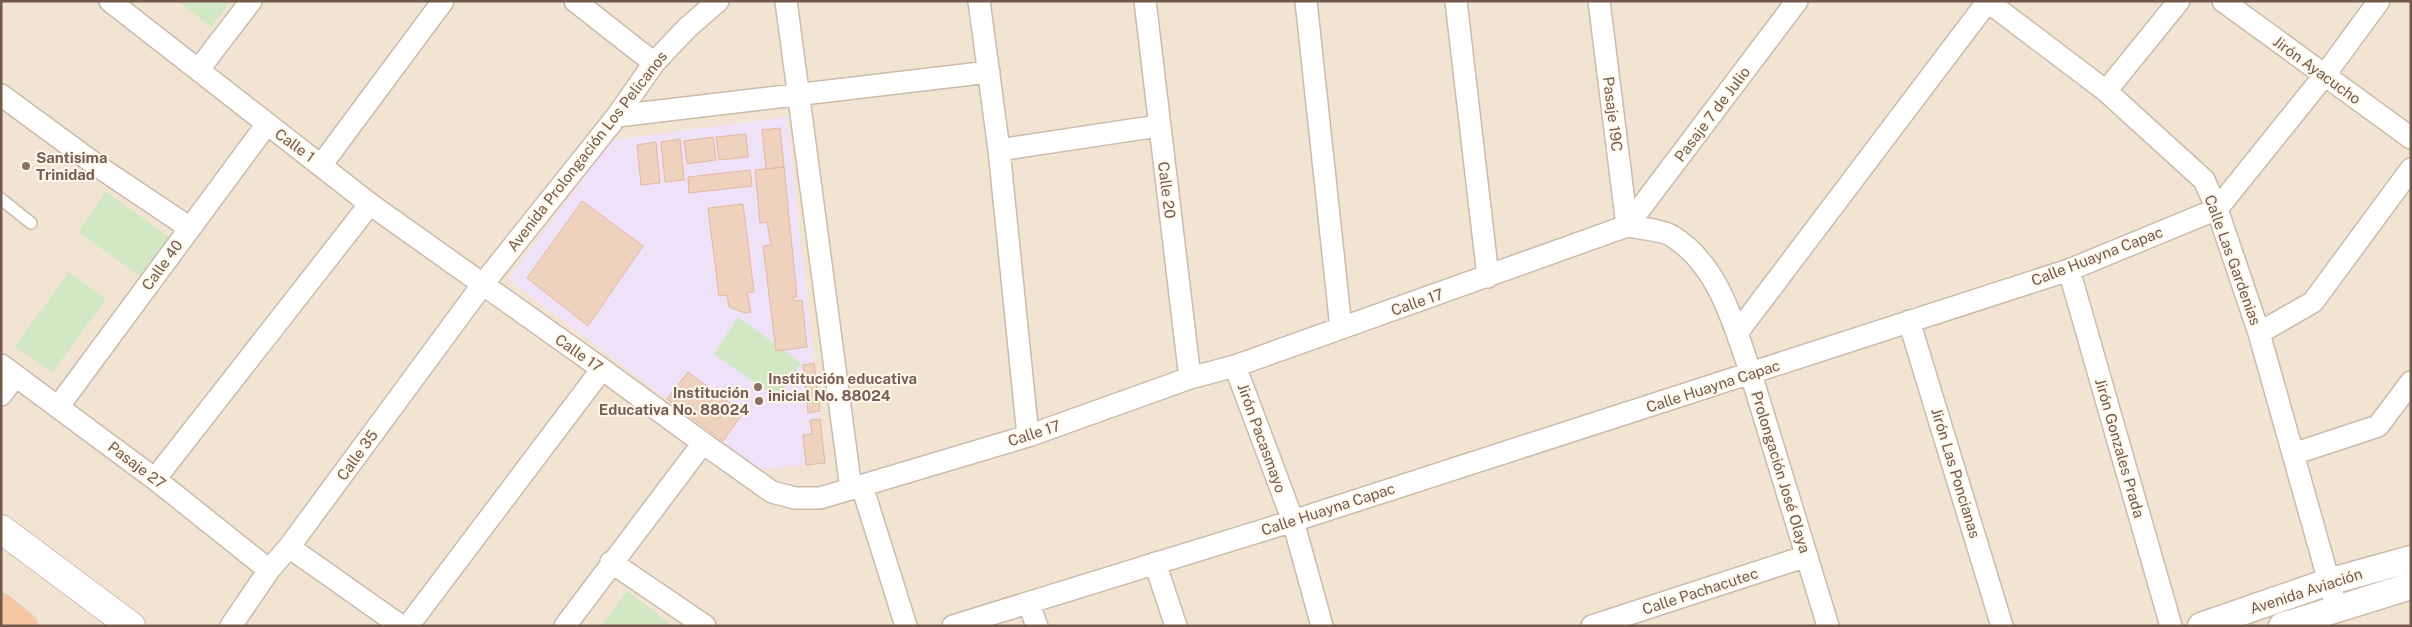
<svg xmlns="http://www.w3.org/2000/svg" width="2412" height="627" viewBox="0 0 2412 627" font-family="'Public Sans',sans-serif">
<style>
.residential{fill:#f2e4d3}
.education{fill:#efe1f7}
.green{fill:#d2e8c4}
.building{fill:#efd2bd;stroke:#e1b89f}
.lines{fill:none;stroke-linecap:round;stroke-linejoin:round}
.service-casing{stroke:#ccbaab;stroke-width:14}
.minor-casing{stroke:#ccbaab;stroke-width:24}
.tertiary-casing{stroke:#ccbaab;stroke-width:29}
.secondary-casing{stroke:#d1bcac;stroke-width:30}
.trunk-casing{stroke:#d8d1cd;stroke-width:30}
.service{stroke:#fff;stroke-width:11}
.minor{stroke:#fff;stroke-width:21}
.tertiary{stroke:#fff;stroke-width:26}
.secondary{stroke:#fff;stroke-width:28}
.trunk{stroke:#f5c69f;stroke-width:28}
.education-dot{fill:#8d6e63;stroke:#fef7eb;stroke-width:2}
.labels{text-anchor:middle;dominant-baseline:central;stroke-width:4;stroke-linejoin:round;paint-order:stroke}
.street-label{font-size:15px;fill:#73594b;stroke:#fef7eb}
.education-label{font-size:15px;font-weight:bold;fill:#785e54;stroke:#fef7eb;text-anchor:start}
</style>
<rect width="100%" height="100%" fill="#fbf2e5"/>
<path class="residential" d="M1 1H2411V626H1Z"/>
<path class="education" d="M787 117 825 463 760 470 508 279 612 140Z"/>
<path class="green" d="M178 1H231L211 27Z
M106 192 176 242 147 281 78 232Z
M69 272 106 299 52 373 15 346Z
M738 317 801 363 778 399 714 354Z
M627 591 673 626H601Z"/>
<path class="building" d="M780 128 784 167 766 169 762 130Z
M746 134 748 157 719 160 716 137Z
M713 137 716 160 687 164 684 141Z
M680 139 684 180 665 182 661 142Z
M656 142 660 183 641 185 637 145Z
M784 167 797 297H793L794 301 802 300 807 347 776 351 763 246 771 245 767 222 760 223 755 170Z
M750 170 752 186 689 193 688 177Z
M582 201 643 246 588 326 527 278Z
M743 204 754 292H747L751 312 745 313 729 307 727 295 719 296 708 208Z
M814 363 820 411 808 413 803 365Z
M688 372 743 413 723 441 667 399Z
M820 419 825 463 806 465 803 435 812 434 810 420Z"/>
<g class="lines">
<defs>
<path id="service" d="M1 199 31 223"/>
<path id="minor" d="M110 1 370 204 602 369 703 443 772 492 795 498H820L1028 436 1190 378 1235 366 1627 226
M575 1 654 63
M786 1 851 489
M979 1 999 150 1028 436
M1145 1 1190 378
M1306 1 1341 328
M1456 1 1488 277
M1599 1 1627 226
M1987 1 2106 91 2204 180 2217 209 2259 333 2333 596
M2223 1 2411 138
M199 69 251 1
M2106 91 2179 1
M1 95 99 167 190 228
M617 116 989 72
M999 150 1158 126
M322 164 443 1
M1627 226C1638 228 1663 230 1672 236 1719 265 1734 325 1751 374L1828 626
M1627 226 1797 1
M2069 270 2171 626
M1909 321 2002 626
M1737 333 1988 1
M2259 333 2313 302 2411 169
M1 365 155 479 269 570
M1235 366 1293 521 1322 626
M1 395 15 376
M58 407 267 124
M2293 454 2378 426 2411 382
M155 479 370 204
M862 486 906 626
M289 547 401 626
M611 562 705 626
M1155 563 1176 626
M1029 604 1037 626
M231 626 269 570 289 547 483 284 617 116 654 63 687 28 718 1
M408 626 602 369
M565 626 703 443
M953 626 1293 521 2069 270 2217 209 2324 76 2379 1
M1592 626 1807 556"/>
<path id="tertiary" d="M2201 626 2328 582 2411 559
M2282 626 2411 586"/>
<path id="secondary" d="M1 529 131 626"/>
<path id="trunk" d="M1 608 23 626"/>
</defs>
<use href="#service" class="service-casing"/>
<use href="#minor" class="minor-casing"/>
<use href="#tertiary" class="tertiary-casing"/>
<use href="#secondary" class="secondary-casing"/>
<use href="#trunk" class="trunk-casing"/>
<use href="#service" class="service"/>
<use href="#minor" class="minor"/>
<use href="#tertiary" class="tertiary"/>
<use href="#secondary" class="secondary"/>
<use href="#trunk" class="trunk"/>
</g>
<g class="education-dot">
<circle cx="26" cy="166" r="5"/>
<circle cx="758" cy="387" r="5"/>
<circle cx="759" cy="401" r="5"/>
</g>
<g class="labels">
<g class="street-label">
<text transform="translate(2317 70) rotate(36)">Jirón Ayacucho</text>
<text transform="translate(1613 114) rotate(83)">Pasaje 19C</text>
<text transform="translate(1712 114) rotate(-53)">Pasaje 7 de Julio</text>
<text transform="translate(295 145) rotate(36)">Calle 1</text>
<text transform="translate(587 151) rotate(-52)">Avenida Prolongación Los Pelicanos</text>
<text transform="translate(1167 190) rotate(83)">Calle 20</text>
<text transform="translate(2097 256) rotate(-21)">Calle Huayna Capac</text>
<text transform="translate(2233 260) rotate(70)">Calle Las Gardenias</text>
<text transform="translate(162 265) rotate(-54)">Calle 40</text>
<text transform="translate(1417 302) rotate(-19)">Calle 17</text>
<text transform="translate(579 353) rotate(35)">Calle 17</text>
<text transform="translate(1713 386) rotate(-18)">Calle Huayna Capac</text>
<text transform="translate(1034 433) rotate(-18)">Calle 17</text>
<text transform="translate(1262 438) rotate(70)">Jirón Pacasmayo</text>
<text transform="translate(2120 448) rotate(74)">Jirón Gonzales Prada</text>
<text transform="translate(357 455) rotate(-54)">Calle 35</text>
<text transform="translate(137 465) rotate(37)">Pasaje 27</text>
<text transform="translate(1781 472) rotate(73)">Prolongación José Olaya</text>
<text transform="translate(1956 473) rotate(73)">Jirón Las Poncianas</text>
<text transform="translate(1328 509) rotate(-18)">Calle Huayna Capac</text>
<text transform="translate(1700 591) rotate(-18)">Calle Pachacutec</text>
<text transform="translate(2306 591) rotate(-18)">Avenida Aviación</text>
</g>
<g class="education-label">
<text x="36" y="157">Santisima<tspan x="36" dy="17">Trinidad</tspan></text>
<text x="768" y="378">Institución educativa<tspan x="768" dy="17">inicial No. 88024</tspan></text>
<text x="749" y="392" text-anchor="end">Institución<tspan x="749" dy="17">Educativa No. 88024</tspan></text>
</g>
</g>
<rect width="2412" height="627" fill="none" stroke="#73594b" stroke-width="5"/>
</svg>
